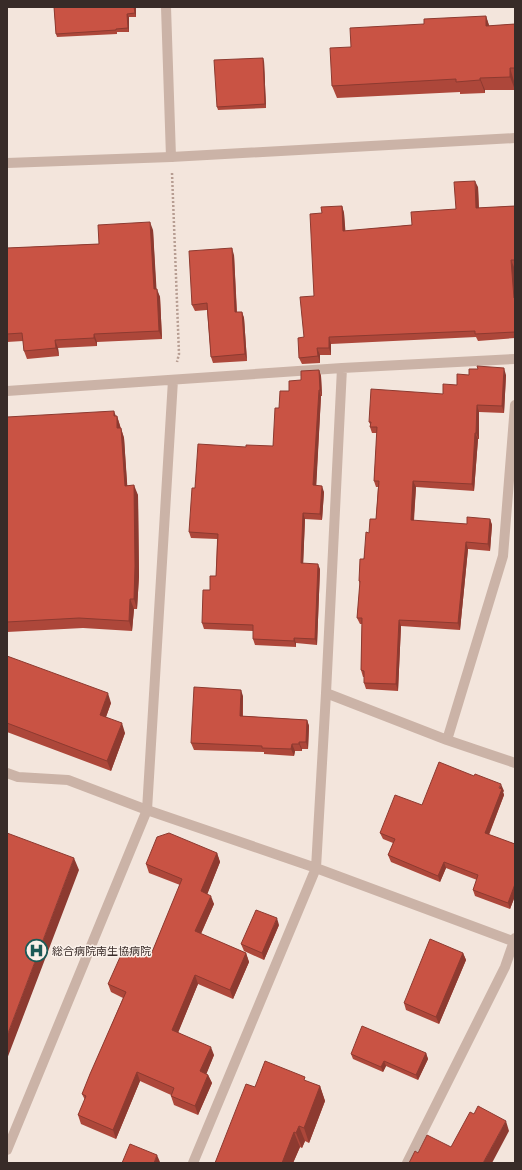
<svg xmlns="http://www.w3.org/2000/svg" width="522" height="1170" viewBox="0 0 522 1170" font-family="'DejaVu Sans','Noto Sans JP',sans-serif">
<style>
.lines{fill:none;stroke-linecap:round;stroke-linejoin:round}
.path{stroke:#b79d92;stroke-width:2.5;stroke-dasharray:2 2;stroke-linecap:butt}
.service{stroke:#cbb3a7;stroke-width:10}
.minor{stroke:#cbb3a7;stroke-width:10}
.tertiary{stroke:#cbb3a7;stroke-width:10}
.wall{fill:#ad473a}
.shaded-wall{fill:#8d3a30}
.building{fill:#c95344;stroke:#8d3a30}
.labels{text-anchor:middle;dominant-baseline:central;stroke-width:3;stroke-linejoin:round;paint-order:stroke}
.poi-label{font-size:11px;fill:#382b28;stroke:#faf0e9;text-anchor:start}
</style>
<rect width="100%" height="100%" fill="#f3e5dc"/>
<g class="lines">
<path class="path" d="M172 173 179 354 177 362"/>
<path class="service" d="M7 773 18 777 68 780 147 810"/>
<path class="minor" d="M166 7 171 157
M7 391 342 368 515 359
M326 693 447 740 515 763
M447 740 503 556 515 405
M147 810 316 868 515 942
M7 1150 147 810 173 380
M193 1163 316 868 326 693 342 368
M407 1163 505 967 515 938"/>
<path class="tertiary" d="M7 163 171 157 515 138"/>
</g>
<path class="wall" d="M54 7H136V17H129V32H117V34L57 37 56 34Z
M486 16 489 26 515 24V81H514L515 90H485V93L460 94V92L337 98 332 86 351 47 424 24Z
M264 61 266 108 218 110 217 107Z
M478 187 479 208 515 206V267H514L515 288V338L478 341 476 337 331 344V355H320V363L302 364 299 358 314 296 322 213 342 206 344 213 345 231 412 225 456 209Z
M153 230 156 289 160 297 162 339 97 342V346L58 348 59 356 27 359 24 351 23 341 7 342V248L99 244Z
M234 255 237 312H242L244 318 247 361 213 363 211 357 207 310 195 311 192 305Z
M319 370 321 376 322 396H321L316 485 324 492 322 520 305 519 303 563 320 569 317 645 296 643V647L255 645 253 639V631L204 629 202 623 210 590 216 576 217 539 191 538 189 532 195 488 246 447 273 446 279 408 289 391 301 380Z
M506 375 504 413 479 412V439H478L474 491 416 487 414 521 467 524 490 519 492 525 490 551 468 549 460 630 401 626 398 691 366 689 364 683V677H363L361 670 362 624H360L357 618 360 585 359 581 369 533 376 519 378 487H376L374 481 377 433H372L370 427V424L369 422 443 394 457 385Z
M117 416 124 438 127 485 138 495 139 576 137 609H134L132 631 83 628 7 632V417Z
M7 656 111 703 106 717 125 733 111 771 7 732Z
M243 696V716L307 720 309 726 308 749H302V751H295L294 756 264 754V752L194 750 191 743Z
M504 791 503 792 504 795 489 835 515 844V896L510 909 475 896 473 890 477 880 446 868 440 882 391 862 388 855 393 843 383 839 380 833 422 805Z
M217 853 220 862 207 894 214 904 201 934 246 953 249 962 233 999 198 984 178 1032 214 1055 206 1074 208 1075 212 1083 198 1115 174 1105 171 1096V1095L140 1081 116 1139 81 1124 78 1115 85 1100 82 1094 123 998 111 992 108 984 150 957 180 885 149 873 146 864Z
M279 925 264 960 244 951 241 944Z
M463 953 466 960 439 1024 406 1010 404 1003Z
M426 1053 428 1059 418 1080 386 1066 383 1072 353 1059 351 1054Z
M306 1081 320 1086 325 1101 309 1143 305 1141 302 1148 300 1147 293 1163H215L255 1087Z"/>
<path class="shaded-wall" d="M134 7H136V17L135 13Z
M127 14 129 17V32L128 28Z
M486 16 490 28 486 26Z
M263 58 264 61 266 108 265 104Z
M510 68 514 81 515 90 510 77Z
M480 78 485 90V93L480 80Z
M475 181 478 187 479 215 476 208Z
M342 206 344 213 346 238 343 231Z
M150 222 153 230 157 297 154 289Z
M232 248 234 255 237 319 235 312Z
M511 260 514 267 515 288V302L514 298Z
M157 289 160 297 162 339 159 331Z
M242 312 244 318 247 361 245 354Z
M94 334 97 342V346L94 338Z
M329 337 331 344V355L329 348Z
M55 340 58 348 59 356 56 348Z
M317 348 320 355V363L318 356Z
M504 368 506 375 504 413 502 406Z
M319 370 321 376 322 396 320 390Z
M319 390 321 396 316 491 313 485Z
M477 405 479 412V439L476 433Z
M114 411 117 419V416L120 426 121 438 114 416Z
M121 428 124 438 128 496 125 486Z
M475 433 478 439 474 491 472 484Z
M413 481 416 487 413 527 411 520Z
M134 485 138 495 139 576 137 609 134 599Z
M322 486 324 492 322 520 320 514Z
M303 513 305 519 303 568 301 563Z
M490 519 492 525 490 551 488 544Z
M466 542 468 549 460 630 458 623Z
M318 564 320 569 317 645 315 639Z
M130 599 134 609 132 631 129 621Z
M399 620 401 626 398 691 396 684Z
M294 638 296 643V647L294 641Z
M241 690 243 696 242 723 240 716Z
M108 693 111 703 103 725 100 715Z
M307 720 309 726 308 749 306 742Z
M122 723 125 733 111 771 107 761Z
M299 742 302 749V751L299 744Z
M292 744 295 751 294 756 291 749Z
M501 784 504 791 503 792 504 795 487 839 485 833Z
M217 853 220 862 205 900 201 891Z
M74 858 79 870 7 1059V1036Z
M444 862 446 868 440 882 438 876Z
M515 884V896L510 909 508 903Z
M211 896 214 904 198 940 195 931Z
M277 918 279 925 264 960 262 953Z
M246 953 249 962 233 999 230 990Z
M463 953 466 960 439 1024 436 1017Z
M195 975 198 984 176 1038 172 1030Z
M211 1047 214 1055 204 1080 200 1071Z
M426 1053 428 1059 418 1080 416 1075Z
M384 1061 386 1066 383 1072 381 1067Z
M137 1072 140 1081 116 1139 113 1130Z
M208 1075 212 1083 198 1115 195 1106Z
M320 1086 325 1101 309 1143 304 1128Z
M506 1121 509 1131 492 1163H483Z
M299 1126 305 1141 302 1148 296 1133Z
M294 1132 300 1147 293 1163H282Z
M157 1155 160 1162 159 1163H154Z"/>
<path class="building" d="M54 7H134L135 13 127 14 128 28 116 29V30L56 34Z
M486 16V26L515 24V68H510V77L480 78V80L456 82V79L332 86 330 48 351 47 350 28 424 24V19Z
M263 58 265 104 217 107 214 60Z
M475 181 476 208 515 206V260H511L514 298H515V332L475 334V331L329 337V348H317L318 356 299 358 298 338 304 337 300 297 314 296 310 214 322 213 321 207 342 206 343 231 412 225 411 212 456 209 454 182Z
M150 222 154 289H157L159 331 94 334V338L55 340 56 348 24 351 22 333 7 334V248L99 244 98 225Z
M232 248 235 312H242L245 354 211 357 207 303 192 305 189 251Z
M477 366 504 368 502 406 477 405 476 433H475L472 484 413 481 411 520 467 524V517L490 519 488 544 466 542 458 623 399 620 396 684 364 683V671L361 670 362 618H357L360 581H359L360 559H364L366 532 369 533 370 519H376L379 481H374L377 427H370L371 422H369L371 389 443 394V384L457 385V374L469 375V369H478Z
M319 370 320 390H319L313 485 322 486 320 514 303 513 301 563 318 564 315 639 294 638V641L253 639V625L202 623 203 590H210V576H216L218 534 189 532 192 488H195L198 444 246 447V445L273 446 275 408H279L280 391H289V381L301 380V371Z
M114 411V416H117V428H121L125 486 134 485 135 566 134 599H130L129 621 79 618 7 622V417Z
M7 656 108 693 100 715 122 723 107 761 7 723Z
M194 687 241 690 240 716 307 720 306 742H299V744H292L291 749 262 748V746L191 743Z
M439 762 474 776 475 774 501 784 499 788 502 789 485 833 515 844V884L508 903 473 890 478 875 444 862 438 876 388 855 395 839 380 833 395 795 422 805Z
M7 833 74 858 7 1036Z
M169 833 217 853 201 891 211 896 195 931 246 953 230 990 195 975 172 1030 211 1047 200 1071 208 1075 195 1106 171 1096 174 1088 137 1072 113 1130 78 1115 86 1096 82 1094 90 1074 126 992 108 984 125 946 150 957 182 879 146 864 157 837Z
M256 910 277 918 262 953 241 944Z
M430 939 463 953 436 1017 404 1003Z
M362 1026 426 1053 416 1075 384 1061 381 1067 351 1054Z
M265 1061 305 1077 304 1080 320 1086 304 1128 299 1126 296 1133 294 1132 282 1163H215L246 1084 255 1087Z
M478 1106 506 1121 483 1163H409L415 1151 418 1153 427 1135 451 1147 470 1112 474 1114Z
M130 1144 157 1155 154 1163H122Z"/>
<defs>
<symbol id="hospital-ring" viewBox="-11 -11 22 22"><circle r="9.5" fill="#faf0e9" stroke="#1c5a56" stroke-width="1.5"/><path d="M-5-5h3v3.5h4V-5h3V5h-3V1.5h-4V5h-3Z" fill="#1c5a56"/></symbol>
</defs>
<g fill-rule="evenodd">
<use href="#hospital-ring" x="24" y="938" width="25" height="25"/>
</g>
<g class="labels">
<g class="poi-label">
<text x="52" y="951">総合病院南生協病院</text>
</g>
</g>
<rect width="522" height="1170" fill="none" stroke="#382b28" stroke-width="16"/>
</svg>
